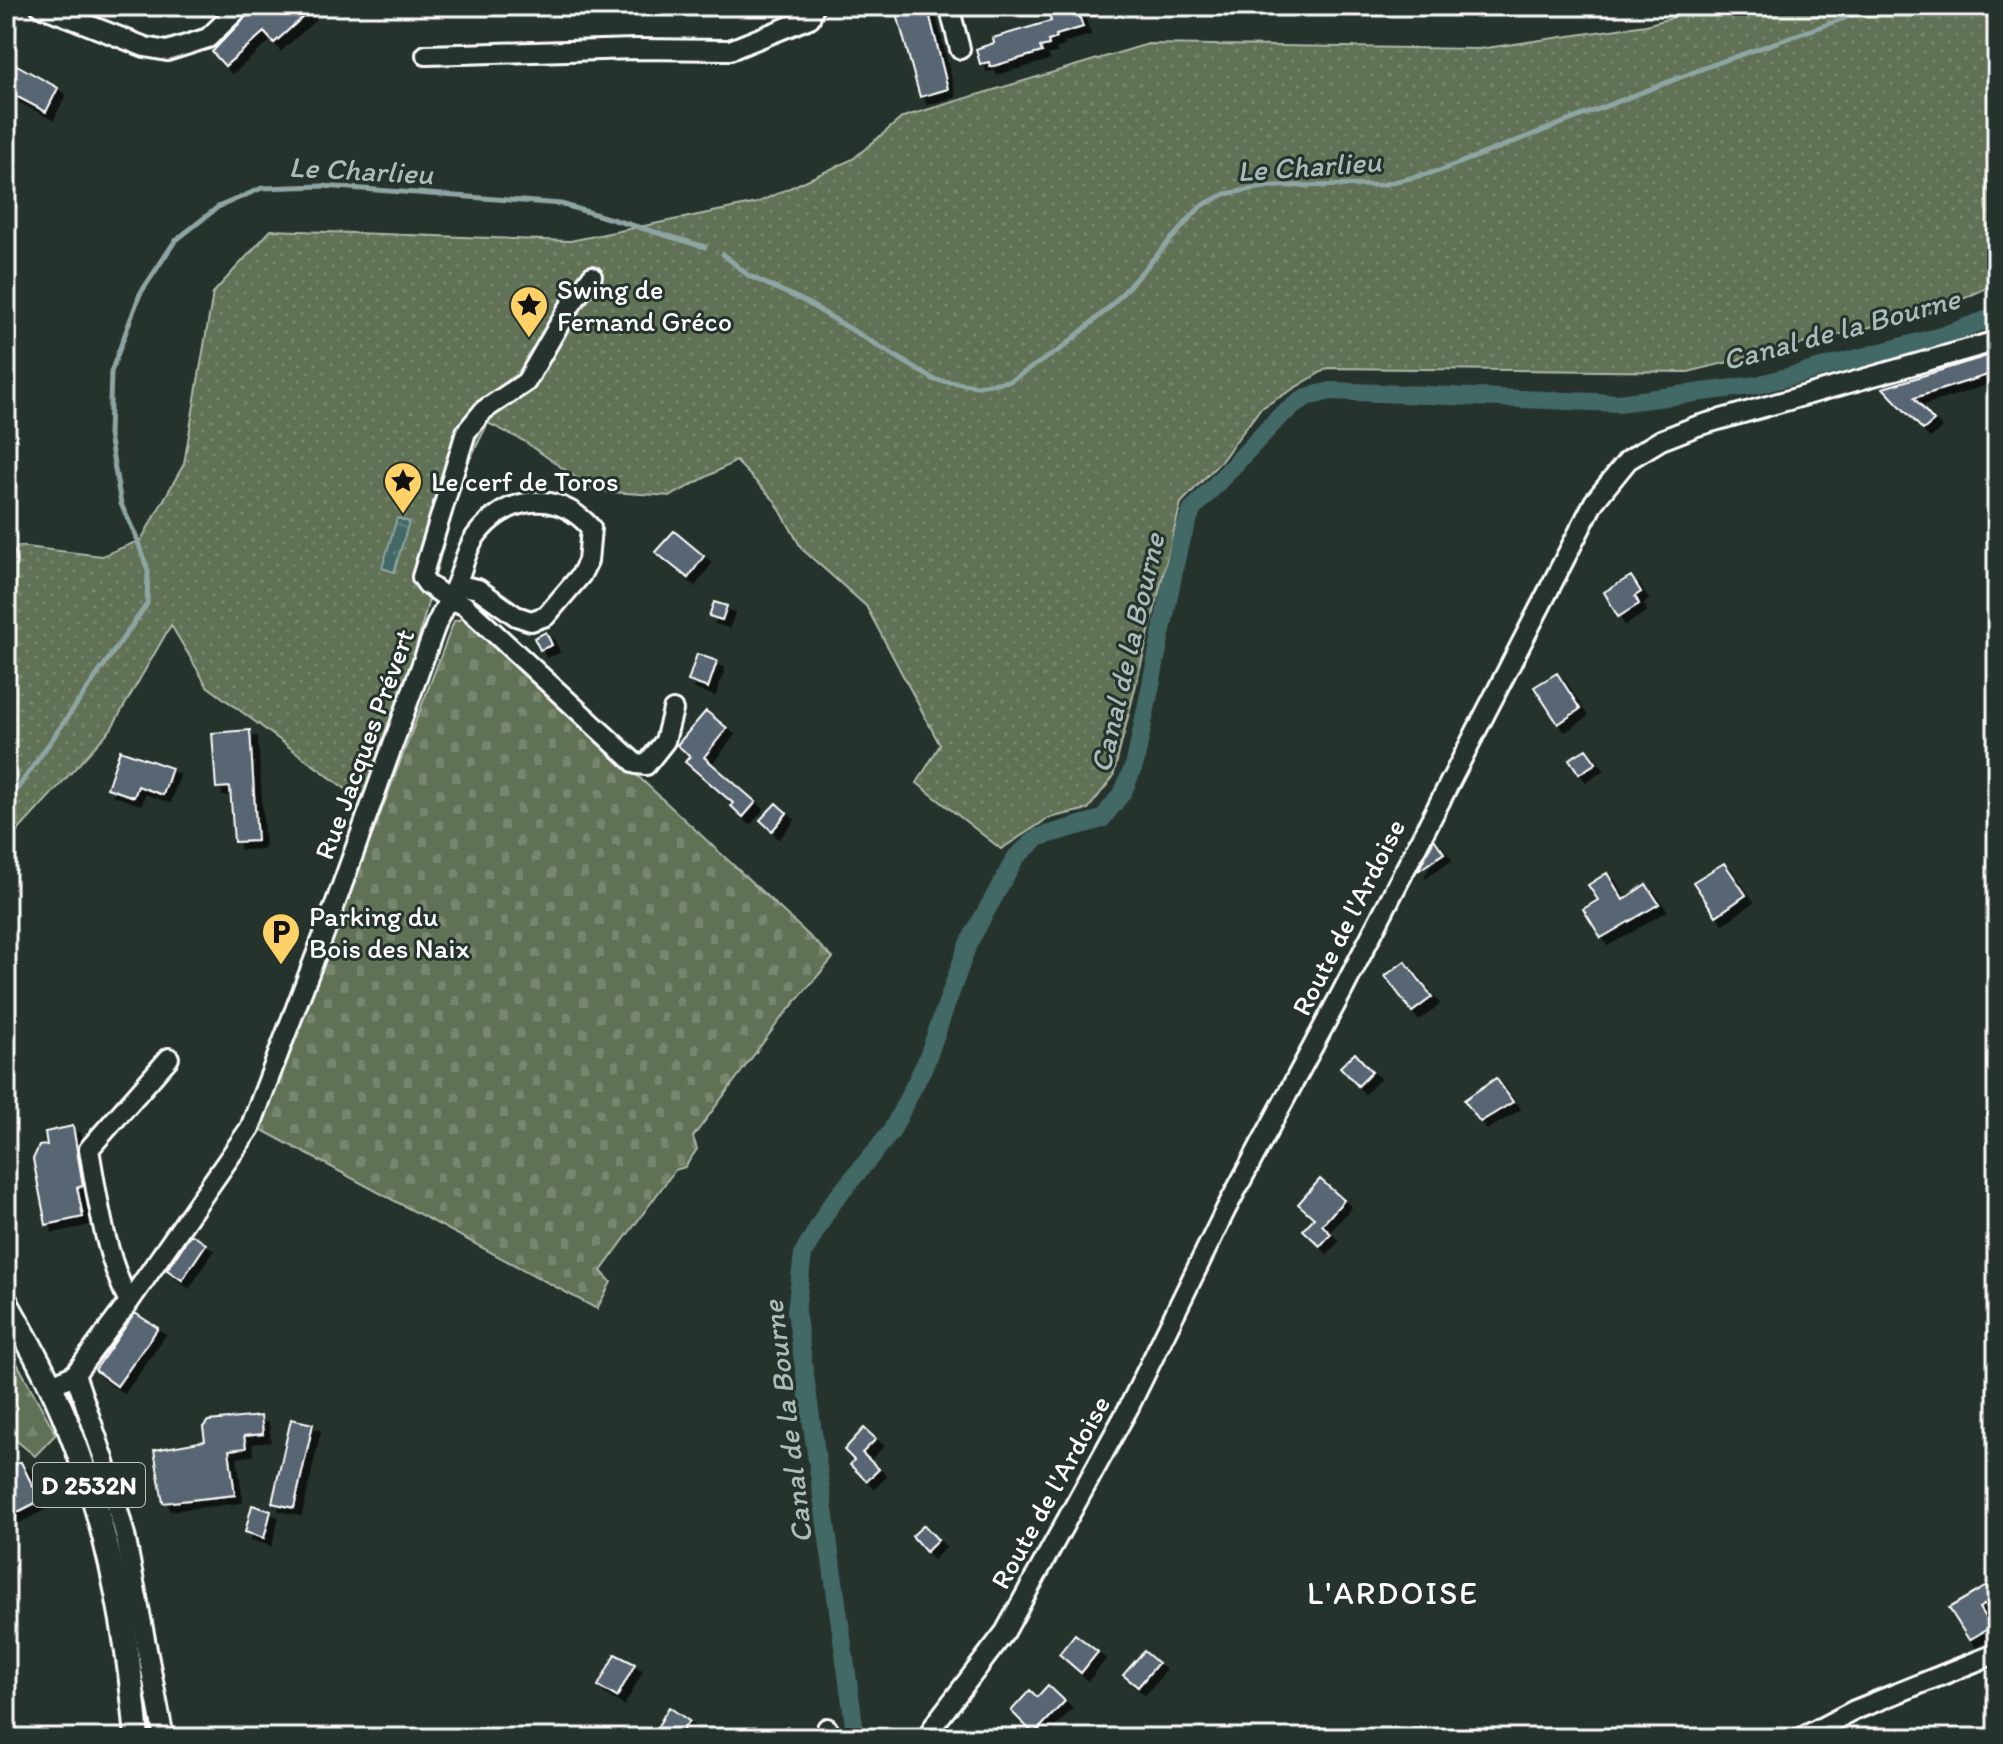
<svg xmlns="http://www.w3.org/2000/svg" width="2003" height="1744" viewBox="0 0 2003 1744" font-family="Itim,sans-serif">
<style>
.grass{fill:url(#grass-dots);stroke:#b0b8aa;stroke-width:2}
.forest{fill:url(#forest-firs);stroke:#b0b8aa;stroke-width:2}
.cemetery{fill:url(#cemetery-stones);stroke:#b0b8aa;stroke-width:2}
.water{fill:url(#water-ripples);stroke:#8ea5a3;stroke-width:2}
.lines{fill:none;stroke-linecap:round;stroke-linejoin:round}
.stream{stroke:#8ea5a3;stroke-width:5}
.canal{stroke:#436966;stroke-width:18}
.building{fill:#596572;stroke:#fff;stroke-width:2;filter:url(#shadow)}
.minor-casing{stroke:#fff;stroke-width:24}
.major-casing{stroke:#fff;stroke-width:28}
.minor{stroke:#26332d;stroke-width:18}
.major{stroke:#26332d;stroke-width:22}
.labels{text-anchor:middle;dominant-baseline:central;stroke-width:6;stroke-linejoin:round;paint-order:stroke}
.shield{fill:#26332d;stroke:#bec2c0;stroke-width:2}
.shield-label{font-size:26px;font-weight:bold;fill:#fff}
.poi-label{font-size:28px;fill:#fff;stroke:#26332d;text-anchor:start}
.street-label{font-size:28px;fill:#fff;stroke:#26332d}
.water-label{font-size:30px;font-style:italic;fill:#aabcba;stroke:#26332d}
.quarter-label{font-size:32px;letter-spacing:2px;fill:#fff;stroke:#26332d}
</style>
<defs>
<pattern id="grass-dots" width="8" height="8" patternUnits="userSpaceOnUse" patternTransform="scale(2)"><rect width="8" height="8" fill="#607154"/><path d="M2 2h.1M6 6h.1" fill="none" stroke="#78866e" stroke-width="1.8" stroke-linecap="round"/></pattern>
<pattern id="forest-firs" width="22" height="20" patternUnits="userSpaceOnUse" patternTransform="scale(2)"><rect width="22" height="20" fill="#607154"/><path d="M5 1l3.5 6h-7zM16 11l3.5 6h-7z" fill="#78866e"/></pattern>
<pattern id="cemetery-stones" width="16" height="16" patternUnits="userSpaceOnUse" patternTransform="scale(2)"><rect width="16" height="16" fill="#607154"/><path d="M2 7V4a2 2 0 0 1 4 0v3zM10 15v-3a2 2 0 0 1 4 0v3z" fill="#78866e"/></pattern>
<pattern id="water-ripples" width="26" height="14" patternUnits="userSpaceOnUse" patternTransform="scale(2)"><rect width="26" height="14" fill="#436966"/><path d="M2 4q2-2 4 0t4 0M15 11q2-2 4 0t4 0" fill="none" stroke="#5f807d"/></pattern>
<filter id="shadow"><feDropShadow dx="7" dy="7" stdDeviation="0" flood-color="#0009"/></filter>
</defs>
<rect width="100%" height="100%" fill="#26332d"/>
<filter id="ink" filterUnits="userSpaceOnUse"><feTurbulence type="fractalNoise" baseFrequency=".0125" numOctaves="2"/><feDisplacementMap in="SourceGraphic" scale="16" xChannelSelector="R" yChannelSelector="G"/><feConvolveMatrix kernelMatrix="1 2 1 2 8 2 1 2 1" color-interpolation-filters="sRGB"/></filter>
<g filter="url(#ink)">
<path class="grass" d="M1714 6H1997V283L1939 310 1688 372 1328 368 1260 409 1222 460 1181 503 1113 777 1088 809 1049 818 1001 849 917 783 940 745 866 606 802 549 775 501 736 461 671 496 595 491 524 441 488 423 462 475 409 674 366 804 207 686 171 625 111 729 6 844V570L18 546 102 556 141 540 184 464 213 293 271 230 570 241 757 203 853 159 903 117 1148 44 1479 49 1646 25Z"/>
<path class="forest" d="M6 1343 56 1434 35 1456 6 1432Z"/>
<path class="cemetery" d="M467 617 833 958 779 1021 693 1137 697 1149 685 1167 675 1170 601 1271 611 1282 597 1309 260 1129 454 621Z"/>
<path class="water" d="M397 518 409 522 394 572 382 568Z"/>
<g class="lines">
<path class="stream" d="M723 254 749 276 804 301 935 380 977 386 1010 381 1061 349 1111 306 1201 206 1225 194 1270 186 1381 185 1439 171 1712 65 1879 6
M6 805 147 604 148 571 136 536 121 504 109 435 111 372 140 294 175 241 218 207 262 188 323 186 561 204 705 247"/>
<path class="canal" d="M856 1738 796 1311 803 1254 830 1206 891 1132 926 1062 968 944 1016 857 1039 837 1102 819 1123 792 1135 763 1179 546 1192 510 1280 416 1306 397 1331 391 1618 403 1757 385 1938 337 1997 316"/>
</g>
<path class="building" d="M256 6H315L274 43 264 32 225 66 212 52Z
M908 6H919L921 11 928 9 948 89 920 97 898 18 902 16 900 8Z
M1060 6H1076L1083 27 1056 35 1057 38 1048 41 1049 45 1040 47 1042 52 990 67 989 62 980 64 976 49 994 43 993 38 1051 21 1048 10Z
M15 64 58 88 46 112 12 94 15 88 6 83V81Z
M1997 353V372L1914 398 1934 421 1923 430 1883 388Z
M674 531 704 556 688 578 655 552Z
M1631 576 1641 592 1635 596 1639 604 1618 617 1604 592Z
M714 602 727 606 722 620 709 616Z
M546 632 552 645 540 650 534 638Z
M697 654 717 661 708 688 688 681Z
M1557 673 1580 709 1558 724 1534 687Z
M706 711 727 728 704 757 756 802 743 817 731 806 733 803 685 762 690 756 677 745Z
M250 730 257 841 234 842 230 787 216 788 212 733Z
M1586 749 1596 763 1579 774 1569 759Z
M120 750 172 768 163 795 138 786 134 797 107 788Z
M776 803 787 813 772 831 760 820Z
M1434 839 1444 853 1418 871Z
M1724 863 1746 895 1716 916 1693 882Z
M1607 873 1623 900 1646 884 1659 904 1601 938 1583 909 1598 900 1588 885Z
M1405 961 1432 997 1412 1012 1385 976Z
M1355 1053 1372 1072 1358 1086 1340 1067Z
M1496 1078 1513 1102 1480 1122 1464 1100Z
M73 1126 83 1186 77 1187 83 1217 46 1225 33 1159 39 1146 47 1145 45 1132Z
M1320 1179 1344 1200 1322 1225 1331 1234 1320 1246 1303 1230 1314 1218 1298 1204Z
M191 1234 206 1244 182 1280 167 1270Z
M135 1313 158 1328 117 1386 95 1370Z
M261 1416 263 1434 244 1436 246 1448 229 1450 235 1495 163 1503 154 1450 205 1441 203 1427 208 1421Z
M291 1419 313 1424 294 1508 272 1503Z
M864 1428 876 1439 862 1453 879 1469 867 1481 850 1465 854 1460 844 1450Z
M21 1462 33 1487 52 1478 59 1491 6 1518V1468Z
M252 1505 271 1511 264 1538 245 1532Z
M924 1525 938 1540 926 1552 912 1536Z
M1990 1584 1997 1596 1979 1608 1991 1627 1969 1640 1949 1608Z
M1075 1634 1098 1652 1081 1673 1059 1654Z
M1144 1651 1158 1663 1138 1687 1123 1675Z
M615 1654 635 1664 617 1697 598 1686Z
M1048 1685 1065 1701 1034 1734 1011 1711 1030 1690 1037 1697Z
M669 1707 689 1721 677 1738H651Z"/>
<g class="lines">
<defs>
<path id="minor" d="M40 6 145 47 167 51 208 38 241 6
M949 6 960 49
M426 55 635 49 730 50 810 18 814 6
M458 585 478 589 516 616 531 621 546 616 581 575 588 561 591 528C557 489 505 495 475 537 463 554 462 579 449 599L427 584 422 577 466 432 484 410 526 382 568 309 592 276
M129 1302C105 1255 98 1201 89 1149L169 1058
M75 1374 104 1459 125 1535 164 1738
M51 1386 75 1374 129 1302 250 1128 332 913 436 625 449 599 464 605 636 764 646 765 665 741 673 710
M827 1728 828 1738
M927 1738 937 1721 1005 1632 1129 1407 1226 1209 1342 992 1594 502 1628 460 1661 440 1697 426 1997 341
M1801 1738 1855 1710 1997 1653"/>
<path id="major" d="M6 1302C29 1343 52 1384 69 1428 108 1526 128 1633 137 1738"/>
</defs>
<use href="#minor" class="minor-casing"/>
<use href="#major" class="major-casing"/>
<use href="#minor" class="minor"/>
<use href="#major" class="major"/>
</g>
</g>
<defs>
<symbol id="sight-pin" viewBox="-11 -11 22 30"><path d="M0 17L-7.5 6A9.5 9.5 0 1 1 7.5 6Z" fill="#ffd166" stroke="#26332d"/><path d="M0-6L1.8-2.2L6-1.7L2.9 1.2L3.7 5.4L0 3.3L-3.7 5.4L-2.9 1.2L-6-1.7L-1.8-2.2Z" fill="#111"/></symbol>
<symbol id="parking-pin" viewBox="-11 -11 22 30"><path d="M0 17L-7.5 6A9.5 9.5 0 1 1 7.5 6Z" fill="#ffd166" stroke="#26332d"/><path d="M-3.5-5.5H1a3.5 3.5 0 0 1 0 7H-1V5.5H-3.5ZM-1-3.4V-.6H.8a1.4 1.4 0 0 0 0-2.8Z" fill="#111"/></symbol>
</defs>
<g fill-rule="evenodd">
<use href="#sight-pin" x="507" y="283" width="44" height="60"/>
<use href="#sight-pin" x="381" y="459" width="44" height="60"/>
<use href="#parking-pin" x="259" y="910" width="44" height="60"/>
</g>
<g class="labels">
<rect class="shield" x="33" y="1463" width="112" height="44" rx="6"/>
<g class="shield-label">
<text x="89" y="1485">D 2532N</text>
</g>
<g class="poi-label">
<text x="557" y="289">Swing de<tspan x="557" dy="32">Fernand Gréco</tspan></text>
<text x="431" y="481">Le cerf de Toros</text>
<text x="309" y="916">Parking du<tspan x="309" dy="32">Bois des Naix</tspan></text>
</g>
<g class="street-label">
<text transform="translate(364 744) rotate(-70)">Rue Jacques Prévert</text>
<text transform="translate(1348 917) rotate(-63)">Route de l'Ardoise</text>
<text transform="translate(1050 1492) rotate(-61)">Route de l'Ardoise</text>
</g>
<g class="water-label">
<text transform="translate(1309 166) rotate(-4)">Le Charlieu</text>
<text transform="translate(361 170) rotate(3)">Le Charlieu</text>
<text transform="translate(1841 329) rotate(-15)">Canal de la Bourne</text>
<text transform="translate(1127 653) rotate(-77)">Canal de la Bourne</text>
<text transform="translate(787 1422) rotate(-97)">Canal de la Bourne</text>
</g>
<g class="quarter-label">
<text x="1393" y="1593">L'ARDOISE</text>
</g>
</g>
<rect width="2003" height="1744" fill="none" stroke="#26332d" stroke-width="32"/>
<rect x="16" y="16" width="1971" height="1712" fill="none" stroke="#fff" stroke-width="3" filter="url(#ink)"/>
</svg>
